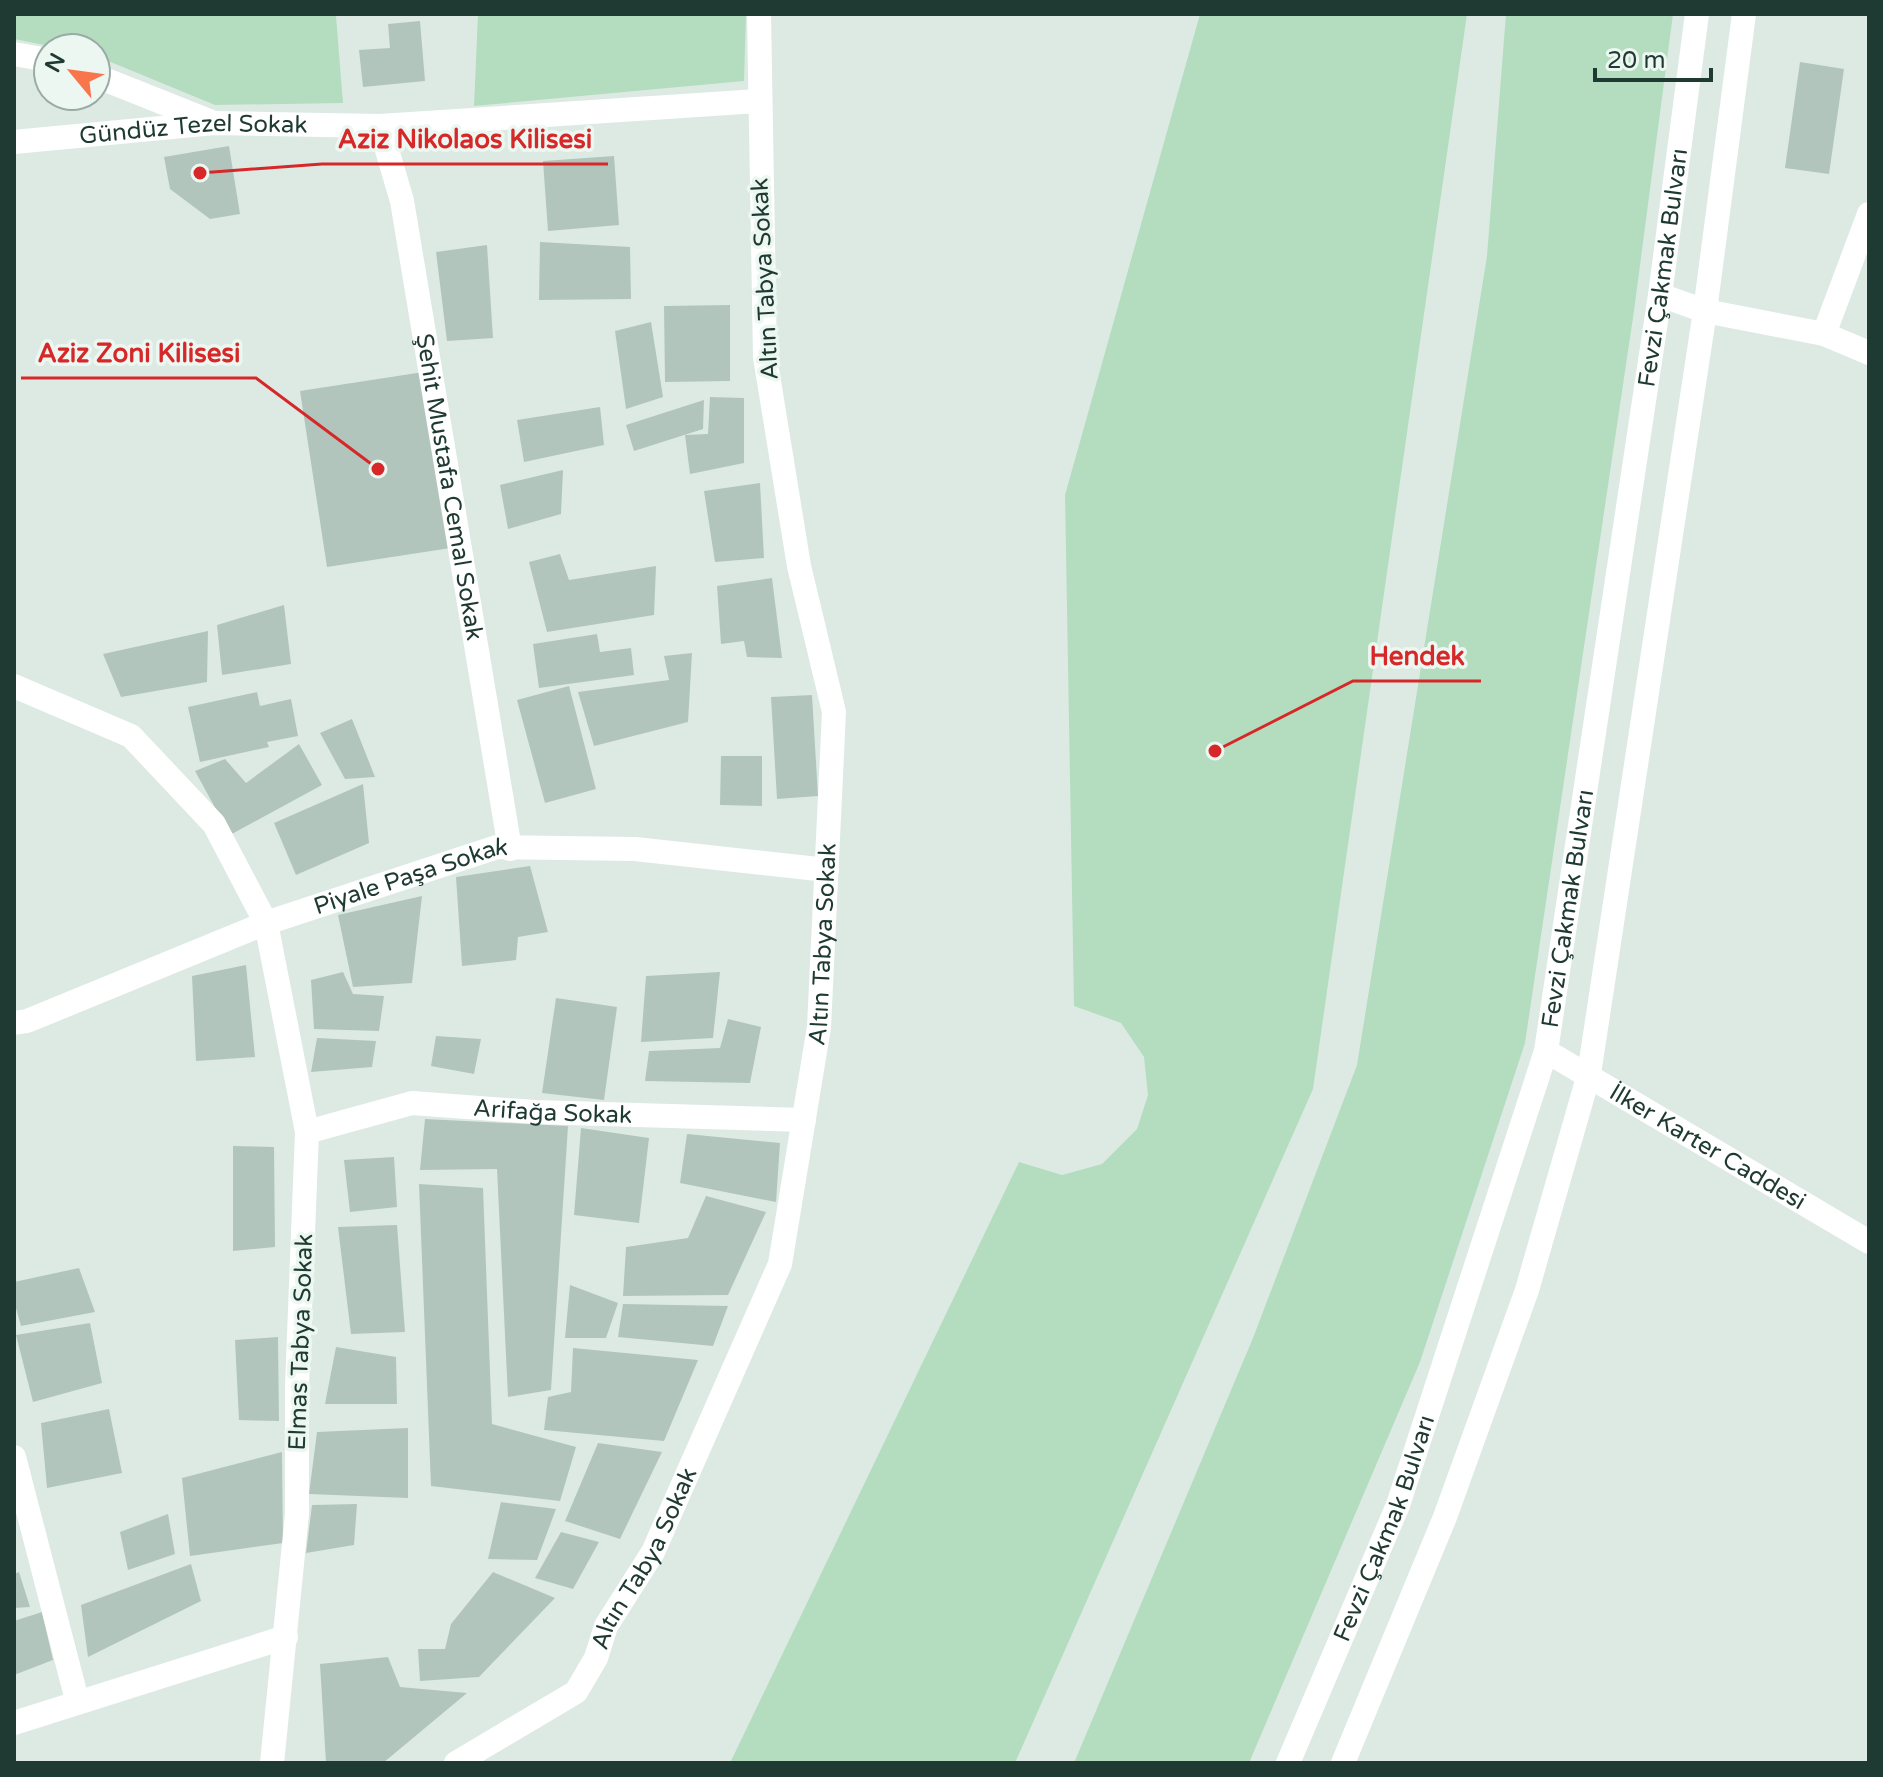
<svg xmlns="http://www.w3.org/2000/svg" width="1883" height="1777" viewBox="0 0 1883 1777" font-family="'Varela Round',sans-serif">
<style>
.green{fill:#b4ddbf}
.building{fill:#b2c5bd}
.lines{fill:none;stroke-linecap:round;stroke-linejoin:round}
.street{stroke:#fff;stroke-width:24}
.secondary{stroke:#fff;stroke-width:24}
.labels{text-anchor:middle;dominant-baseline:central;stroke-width:7;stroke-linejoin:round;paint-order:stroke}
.street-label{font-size:24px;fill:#1e3a32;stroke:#edf7f2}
.leader{fill:none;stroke:#d62828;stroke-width:3}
.callout-dot{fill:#d62828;stroke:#edf7f2;stroke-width:3}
.callout-label{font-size:26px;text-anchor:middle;font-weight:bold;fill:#d62828;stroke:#edf7f2;stroke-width:7;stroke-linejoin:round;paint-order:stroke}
</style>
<rect width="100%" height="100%" fill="#ddeae4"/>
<path class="green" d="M14 14H361L336 16 343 103 215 105 96 56V48H59L14 39Z
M478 14H746L744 81 474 106Z
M1200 14H1467L1313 1089 1015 1763H730L1019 1162 1062 1175 1102 1164 1137 1129 1148 1095 1144 1057 1121 1023 1074 1006 1065 495Z
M1506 14H1673L1634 311 1525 1043 1420 1362 1249 1763H1074L1253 1338 1357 1065 1487 256Z"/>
<path class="building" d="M420 21 425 81 363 87 359 50 390 48 388 24Z
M1800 62 1844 69 1829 174 1785 168Z
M229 146 240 214 210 219 170 189 164 157Z
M614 156 619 225 548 231 543 161Z
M540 242 630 247 631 299 539 300Z
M487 245 493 338 447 341 436 252Z
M730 305V381L665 382 664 306Z
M651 322 663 397 626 409 615 331Z
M430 371 457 547 327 567 300 391Z
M710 397 744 398V463L690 474 685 435 708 434Z
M704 400 703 429 634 451 626 425Z
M600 407 604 445 524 462 517 420Z
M563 470 561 514 508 529 500 485Z
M760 483 764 558 715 562 704 491Z
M560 554 569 580 656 566 654 615 547 632 529 562Z
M772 578 782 658 747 657 744 641 721 644 717 586Z
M284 605 291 664 222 675 217 625Z
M208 631 207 682 121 697 103 654Z
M597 634 600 652 631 648 634 675 539 688 533 644Z
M692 653 688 722 594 746 578 692 669 680 664 656Z
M569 686 596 789 545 803 517 700Z
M257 692 260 706 291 699 298 736 267 742 269 747 200 762 188 707Z
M812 695 818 796 777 799 771 697Z
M352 719 375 777 345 779 320 733Z
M299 744 322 785 230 835 195 771 225 759 246 783Z
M721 756H762V806L720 805Z
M363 784 369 843 296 875 274 823Z
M530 866 548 932 518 937 516 960 462 966 456 877Z
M422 896 412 983 353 987 338 915Z
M246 965 255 1057 196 1061 192 976Z
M343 972 353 994 384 996 379 1031 314 1029 311 980Z
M720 972 713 1038 641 1042 646 976Z
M556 998 617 1007 604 1100 542 1093Z
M728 1019 761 1027 750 1083 645 1081 649 1051 720 1048Z
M436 1036 481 1039 474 1074 431 1066Z
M317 1038 376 1041 372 1067 311 1072Z
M425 1119 568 1126 551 1390 508 1397 497 1169 420 1170Z
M581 1128 649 1138 639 1223 574 1215Z
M687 1134 780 1143 776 1202 680 1183Z
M233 1146 274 1147 275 1247 233 1251Z
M394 1157 397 1207 350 1212 344 1160Z
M419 1184 483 1188 492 1424 576 1447 560 1501 431 1486Z
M706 1196 766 1212 728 1295 623 1296 626 1247 688 1238Z
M397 1225 405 1332 351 1334 338 1227Z
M79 1268 95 1312 21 1326 14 1301V1282Z
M570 1285 618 1303 606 1338H565Z
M623 1304 728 1306 713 1346 618 1337Z
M90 1323 102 1383 33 1402 16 1335Z
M278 1337 279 1421 239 1420 235 1340Z
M336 1347 396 1357 397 1404H325Z
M573 1348 698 1360 664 1441 544 1430 548 1397 571 1392Z
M109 1409 122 1473 47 1488 41 1423Z
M408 1428V1498L309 1494 317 1432Z
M598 1443 662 1452 620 1539 565 1521Z
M282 1452 283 1543 190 1556 182 1478Z
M501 1502 556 1509 537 1560 488 1559Z
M357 1504 354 1545 306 1553 312 1505Z
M168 1514 175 1554 128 1570 120 1532Z
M561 1532 599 1542 573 1589 535 1578Z
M191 1564 201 1601 88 1657 81 1605Z
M19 1572 30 1607 14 1608V1574Z
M493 1572 555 1598 479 1677 420 1681 418 1649H445L451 1624Z
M42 1612 53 1660 14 1675V1621Z
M388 1657 400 1687 467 1693 383 1763H326L320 1664Z"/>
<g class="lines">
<g class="street">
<path d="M14 54 48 60"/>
<path d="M96 76 209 121"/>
<path id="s1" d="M380 126 402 201 510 849"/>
<path id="s2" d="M14 142 214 123 380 126 758 101"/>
<path d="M1660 295 1705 311 1824 334 1869 353"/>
<path d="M1824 334 1869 214"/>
<path d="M14 686 131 736 214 824 266 923 307 1132 297 1386V1514L272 1763"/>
<path id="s3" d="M14 1023 27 1021 266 923 497 847 635 849 827 870"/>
<path id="s4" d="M1546 1051 1869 1242"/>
<path id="s5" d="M307 1132 412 1103 535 1112 804 1120"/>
<path d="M14 1457 77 1700"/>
<path d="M14 1723 286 1637"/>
</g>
<g class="secondary">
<path id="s6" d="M456 1763 576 1692 596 1658 606 1626 653 1552 780 1264 819 1027 834 712 799 566 765 357 759 14"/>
<path id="s7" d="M1288 1763 1398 1505 1546 1051 1660 295 1697 14"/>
<path d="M1343 1763 1445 1517 1527 1290 1589 1074 1705 311 1744 14"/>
</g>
</g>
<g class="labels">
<g class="street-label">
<text stroke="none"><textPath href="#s2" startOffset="180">Gündüz Tezel Sokak</textPath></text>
<text stroke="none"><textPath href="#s7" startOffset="1550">Fevzi Çakmak Bulvarı</textPath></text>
<text transform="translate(765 279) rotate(-93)">Altın Tabya Sokak</text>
<text stroke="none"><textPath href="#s1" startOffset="368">Şehit Mustafa Cemal Sokak</textPath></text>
<text stroke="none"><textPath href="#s3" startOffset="424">Piyale Paşa Sokak</textPath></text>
<text stroke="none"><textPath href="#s7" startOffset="902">Fevzi Çakmak Bulvarı</textPath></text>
<text stroke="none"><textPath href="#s6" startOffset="938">Altın Tabya Sokak</textPath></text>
<text stroke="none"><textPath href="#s5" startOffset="250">Arifağa Sokak</textPath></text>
<text stroke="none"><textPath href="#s4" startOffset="188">İlker Karter Caddesi</textPath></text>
<text transform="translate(301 1342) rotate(-88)">Elmas Tabya Sokak</text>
<text stroke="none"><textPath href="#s7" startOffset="254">Fevzi Çakmak Bulvarı</textPath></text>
<text stroke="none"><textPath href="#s6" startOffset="290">Altın Tabya Sokak</textPath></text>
</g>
</g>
<path class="leader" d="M200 173L322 164H608M378 469L256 378H21M1215 751L1353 681H1481"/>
<g class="callout-dot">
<circle cx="200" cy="173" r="8"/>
<circle cx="378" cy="469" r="8"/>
<circle cx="1215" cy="751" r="8"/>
</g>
<g class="callout-label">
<text x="465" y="148">Aziz Nikolaos Kilisesi</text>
<text x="139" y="362">Aziz Zoni Kilisesi</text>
<text x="1417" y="665">Hendek</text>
</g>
<rect width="1883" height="1777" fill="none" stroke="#1e3a32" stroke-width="32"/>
<g transform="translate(72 72) rotate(299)"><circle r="38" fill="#edf7f2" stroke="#9aaba5" stroke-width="2"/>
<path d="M0-6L14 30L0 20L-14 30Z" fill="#f9754c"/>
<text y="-12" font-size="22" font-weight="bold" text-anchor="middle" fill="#1e3a32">N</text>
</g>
<path d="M1595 68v12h116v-12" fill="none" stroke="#1e3a32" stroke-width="4"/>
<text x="1607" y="68" font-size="24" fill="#1e3a32" stroke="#edf7f2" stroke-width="6" paint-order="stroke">20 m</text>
</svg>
